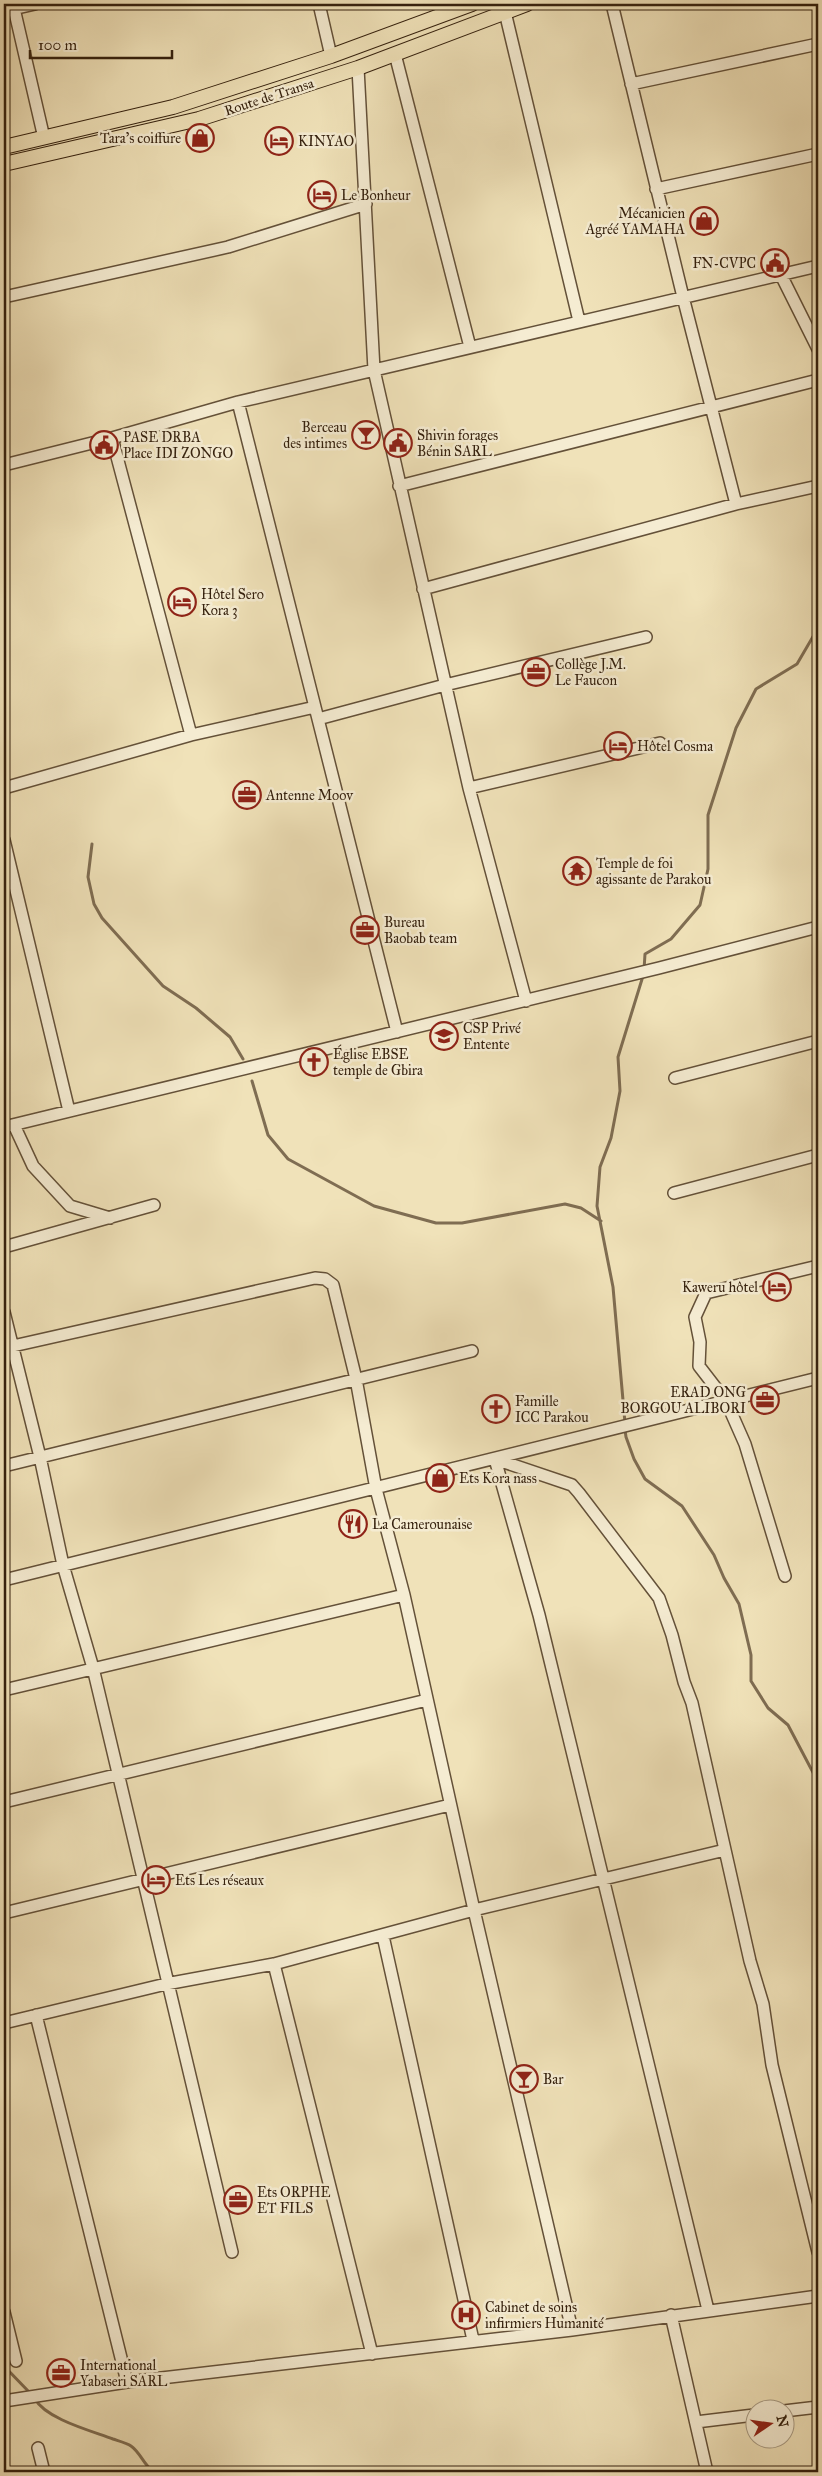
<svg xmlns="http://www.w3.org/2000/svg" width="822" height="2476" viewBox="0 0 822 2476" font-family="'IM FELL Great Primer',serif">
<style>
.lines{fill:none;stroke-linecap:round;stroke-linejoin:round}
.stream{stroke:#7f6d52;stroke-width:3}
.minor-casing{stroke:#645139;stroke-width:14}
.major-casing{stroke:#35210e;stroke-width:16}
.minor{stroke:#f5ecd2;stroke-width:11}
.major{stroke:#f0e2b9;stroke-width:14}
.labels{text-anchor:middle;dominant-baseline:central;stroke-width:5;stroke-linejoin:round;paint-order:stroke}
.street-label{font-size:14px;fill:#35210e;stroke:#f5ecd2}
.poi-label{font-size:14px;fill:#35210e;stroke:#f5ecd2;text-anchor:start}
</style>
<rect width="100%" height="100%" fill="#f0e2b9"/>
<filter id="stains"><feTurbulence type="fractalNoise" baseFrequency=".004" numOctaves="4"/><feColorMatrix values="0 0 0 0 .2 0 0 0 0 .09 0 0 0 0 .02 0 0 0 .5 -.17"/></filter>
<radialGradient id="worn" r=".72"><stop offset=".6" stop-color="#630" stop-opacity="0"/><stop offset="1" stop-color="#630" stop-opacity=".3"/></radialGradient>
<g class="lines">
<path class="stream" d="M92 844 88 877 94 904 102 918 163 986 196 1008 230 1037 243 1059
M644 970 645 954 671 939 700 905 708 869V815L736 728 756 689 797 664 818 628
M252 1081 268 1135 288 1159 374 1206 436 1223H462L565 1204 581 1208 601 1221
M625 1423 613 1287 597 1206 600 1167 611 1138 620 1091 618 1057 643 976
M625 1430 626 1437 634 1459 645 1479 682 1506 714 1555 724 1578 739 1604 751 1655V1681L768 1708 788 1725 818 1782
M4 2366 31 2394
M35 2399C46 2419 92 2431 113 2439 119 2441 127 2443 131 2446 141 2453 144 2466 154 2472"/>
<defs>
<path id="minor" d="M13 4 44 138
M319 4 331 56
M612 4 683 297 736 504
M4 11 35 4
M505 12 579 321
M395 54 470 347
M358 68 374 370 469 788 526 1001
M631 84 818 44
M656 189 818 154
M781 275 818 349
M4 297 228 247 366 204
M238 402 397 1032
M112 438 191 735
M4 465 112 438 238 402 818 266
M399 486 818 380
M423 589 736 504 818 486
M318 719 445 685 646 637
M4 788 191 735 315 707
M469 788 660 743
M4 840 69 1111
M675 1078 818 1041
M14 1125 33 1166 70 1206 110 1218
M4 1127 659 968 818 927
M674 1193 818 1155
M4 1247 154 1205
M4 1312 40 1457 63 1565 93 1668 232 2252
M4 1348 315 1278 325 1279 333 1285 356 1379 376 1489 404 1595 474 1910 572 2330
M495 1459 572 1485 579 1493 659 1598 672 1635 684 1682 692 1703 750 1961 763 2004 772 2065 818 2252
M495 1459 539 1615 708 2310
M4 1466 472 1351
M785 1576 745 1444 726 1401 699 1366 700 1342 695 1317 706 1293 818 1266
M4 1580 818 1378
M4 1690 404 1595
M4 1802 427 1700
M4 1913 450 1805
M383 1936 473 2340
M274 1964 372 2354
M36 2015 127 2382
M4 2023 166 1984 274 1964 474 1910 725 1850
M4 2312 16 2361
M671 2315 707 2472
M4 2401 127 2382 572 2330 818 2296
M784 2411 818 2407
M696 2422 754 2415
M38 2448 44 2472"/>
<path id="major" d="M4 147 173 107 331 56 472 4
M4 164 199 119 358 68 527 4"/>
</defs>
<use href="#minor" class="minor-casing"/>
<use href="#major" class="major-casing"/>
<use href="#minor" class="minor"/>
<use href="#major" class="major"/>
</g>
<defs>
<symbol id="shop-ring" viewBox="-11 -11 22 22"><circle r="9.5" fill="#f5ecd2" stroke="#8f2418" stroke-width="1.5"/><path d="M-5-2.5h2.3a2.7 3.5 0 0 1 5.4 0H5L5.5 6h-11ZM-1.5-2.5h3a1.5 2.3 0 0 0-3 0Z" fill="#8f2418"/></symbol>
<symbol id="hotel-ring" viewBox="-11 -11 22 22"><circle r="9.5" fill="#f5ecd2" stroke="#8f2418" stroke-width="1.5"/><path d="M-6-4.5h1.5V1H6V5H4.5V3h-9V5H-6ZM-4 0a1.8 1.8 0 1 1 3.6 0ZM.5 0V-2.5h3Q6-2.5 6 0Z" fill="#8f2418"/></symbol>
<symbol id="civic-ring" viewBox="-11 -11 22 22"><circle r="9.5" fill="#f5ecd2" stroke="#8f2418" stroke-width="1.5"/><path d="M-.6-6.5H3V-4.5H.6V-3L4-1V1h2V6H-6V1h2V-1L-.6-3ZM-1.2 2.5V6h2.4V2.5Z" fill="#8f2418"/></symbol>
<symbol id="bar-ring" viewBox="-11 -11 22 22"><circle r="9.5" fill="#f5ecd2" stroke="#8f2418" stroke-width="1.5"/><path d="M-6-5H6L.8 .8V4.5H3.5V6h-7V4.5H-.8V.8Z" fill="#8f2418"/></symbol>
<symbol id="office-ring" viewBox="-11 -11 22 22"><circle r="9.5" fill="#f5ecd2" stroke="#8f2418" stroke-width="1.5"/><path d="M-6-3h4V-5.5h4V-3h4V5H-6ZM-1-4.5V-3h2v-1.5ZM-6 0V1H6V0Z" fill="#8f2418"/></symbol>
<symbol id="temple-ring" viewBox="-11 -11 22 22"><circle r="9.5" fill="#f5ecd2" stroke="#8f2418" stroke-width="1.5"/><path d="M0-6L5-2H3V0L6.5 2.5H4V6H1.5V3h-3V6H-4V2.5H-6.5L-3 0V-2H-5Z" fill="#8f2418"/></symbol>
<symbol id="school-ring" viewBox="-11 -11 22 22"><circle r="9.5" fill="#f5ecd2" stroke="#8f2418" stroke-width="1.5"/><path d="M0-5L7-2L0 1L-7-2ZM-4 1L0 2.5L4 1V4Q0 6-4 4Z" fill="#8f2418"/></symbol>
<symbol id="church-ring" viewBox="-11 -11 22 22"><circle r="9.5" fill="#f5ecd2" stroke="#8f2418" stroke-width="1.5"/><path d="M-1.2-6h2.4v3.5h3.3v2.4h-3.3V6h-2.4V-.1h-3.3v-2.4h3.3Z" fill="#8f2418"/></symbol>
<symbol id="restaurant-ring" viewBox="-11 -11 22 22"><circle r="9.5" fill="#f5ecd2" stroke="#8f2418" stroke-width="1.5"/><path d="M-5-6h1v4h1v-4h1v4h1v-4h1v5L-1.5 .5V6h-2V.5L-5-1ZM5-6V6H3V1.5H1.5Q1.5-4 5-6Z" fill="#8f2418"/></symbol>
<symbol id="hospital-ring" viewBox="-11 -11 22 22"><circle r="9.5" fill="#f5ecd2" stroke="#8f2418" stroke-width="1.5"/><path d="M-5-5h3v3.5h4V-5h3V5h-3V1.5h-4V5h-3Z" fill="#8f2418"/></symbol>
</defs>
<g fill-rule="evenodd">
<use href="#shop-ring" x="184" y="122" width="32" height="32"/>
<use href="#hotel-ring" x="263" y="125" width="32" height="32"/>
<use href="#hotel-ring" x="306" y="179" width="32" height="32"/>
<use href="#shop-ring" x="688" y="205" width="32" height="32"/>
<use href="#civic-ring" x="759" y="247" width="32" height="32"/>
<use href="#bar-ring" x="350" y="419" width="32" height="32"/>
<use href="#civic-ring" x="382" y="427" width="32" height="32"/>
<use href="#civic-ring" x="88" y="429" width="32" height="32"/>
<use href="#hotel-ring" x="166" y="586" width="32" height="32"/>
<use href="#office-ring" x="520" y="656" width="32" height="32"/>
<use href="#hotel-ring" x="602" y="730" width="32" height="32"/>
<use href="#office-ring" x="231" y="779" width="32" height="32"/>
<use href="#temple-ring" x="561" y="855" width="32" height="32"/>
<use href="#office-ring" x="349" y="914" width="32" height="32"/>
<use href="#school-ring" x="428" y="1020" width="32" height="32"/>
<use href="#church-ring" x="298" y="1046" width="32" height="32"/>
<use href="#hotel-ring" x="761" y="1271" width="32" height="32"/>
<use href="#office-ring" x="749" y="1384" width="32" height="32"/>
<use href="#church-ring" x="480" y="1393" width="32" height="32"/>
<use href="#shop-ring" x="424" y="1462" width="32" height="32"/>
<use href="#restaurant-ring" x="337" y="1508" width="32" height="32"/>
<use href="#hotel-ring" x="140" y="1864" width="32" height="32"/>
<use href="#bar-ring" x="508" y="2063" width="32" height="32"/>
<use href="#office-ring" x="222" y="2184" width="32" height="32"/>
<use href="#hospital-ring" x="450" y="2299" width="32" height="32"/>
<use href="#office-ring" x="45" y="2357" width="32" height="32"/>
</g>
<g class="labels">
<g class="street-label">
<text transform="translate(269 97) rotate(-18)">Route de Transa</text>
</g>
<g class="poi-label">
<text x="181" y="138" text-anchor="end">Tara's coiffure</text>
<text x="298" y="141">KINYAO</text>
<text x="341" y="195">Le Bonheur</text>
<text x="685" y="213" text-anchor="end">Mécanicien<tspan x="685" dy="16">Agréé YAMAHA</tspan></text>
<text x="756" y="263" text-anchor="end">FN-CVPC</text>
<text x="347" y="427" text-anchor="end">Berceau<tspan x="347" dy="16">des intimes</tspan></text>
<text x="417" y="435">Shivin forages<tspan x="417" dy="16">Bénin SARL</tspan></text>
<text x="123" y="437">PASE DRBA<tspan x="123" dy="16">Place IDI ZONGO</tspan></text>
<text x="201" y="594">Hôtel Sero<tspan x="201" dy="16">Kora 3</tspan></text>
<text x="555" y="664">Collège J.M.<tspan x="555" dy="16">Le Faucon</tspan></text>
<text x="637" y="746">Hôtel Cosma</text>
<text x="266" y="795">Antenne Moov</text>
<text x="596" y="863">Temple de foi<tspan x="596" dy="16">agissante de Parakou</tspan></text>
<text x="384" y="922">Bureau<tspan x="384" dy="16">Baobab team</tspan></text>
<text x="463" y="1028">CSP Privé<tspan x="463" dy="16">Entente</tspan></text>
<text x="333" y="1054">Église EBSE<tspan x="333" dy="16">temple de Gbira</tspan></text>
<text x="758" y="1287" text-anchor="end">Kaweru hôtel</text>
<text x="746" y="1392" text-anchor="end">ERAD ONG<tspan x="746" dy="16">BORGOU ALIBORI</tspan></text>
<text x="515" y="1401">Famille<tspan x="515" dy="16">ICC Parakou</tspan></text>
<text x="459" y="1478">Ets Kora nass</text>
<text x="372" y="1524">La Camerounaise</text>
<text x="175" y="1880">Ets Les réseaux</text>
<text x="543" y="2079">Bar</text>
<text x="257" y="2192">Ets ORPHE<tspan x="257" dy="16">ET FILS</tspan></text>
<text x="485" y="2307">Cabinet de soins<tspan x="485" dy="16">infirmiers Humanité</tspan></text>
<text x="80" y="2365">International<tspan x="80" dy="16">Yabaseri SARL</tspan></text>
</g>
</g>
<rect width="822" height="2476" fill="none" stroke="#f0e2b9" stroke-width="20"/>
<rect x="5" y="5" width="812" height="2466" fill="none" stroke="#35210e" stroke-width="2.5"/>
<rect x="10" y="10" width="802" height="2456" fill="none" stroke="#35210e"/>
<g transform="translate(770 2424) rotate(77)"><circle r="24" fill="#f5ecd2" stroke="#a89b84"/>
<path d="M0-4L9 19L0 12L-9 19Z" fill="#8f2418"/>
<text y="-8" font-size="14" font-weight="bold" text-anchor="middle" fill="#35210e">N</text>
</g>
<path d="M30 50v8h142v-8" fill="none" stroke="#35210e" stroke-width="2.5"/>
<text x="38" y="50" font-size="15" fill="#35210e" stroke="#f5ecd2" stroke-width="4" paint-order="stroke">100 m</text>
<rect width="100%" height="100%" filter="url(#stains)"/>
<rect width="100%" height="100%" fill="url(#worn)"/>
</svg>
